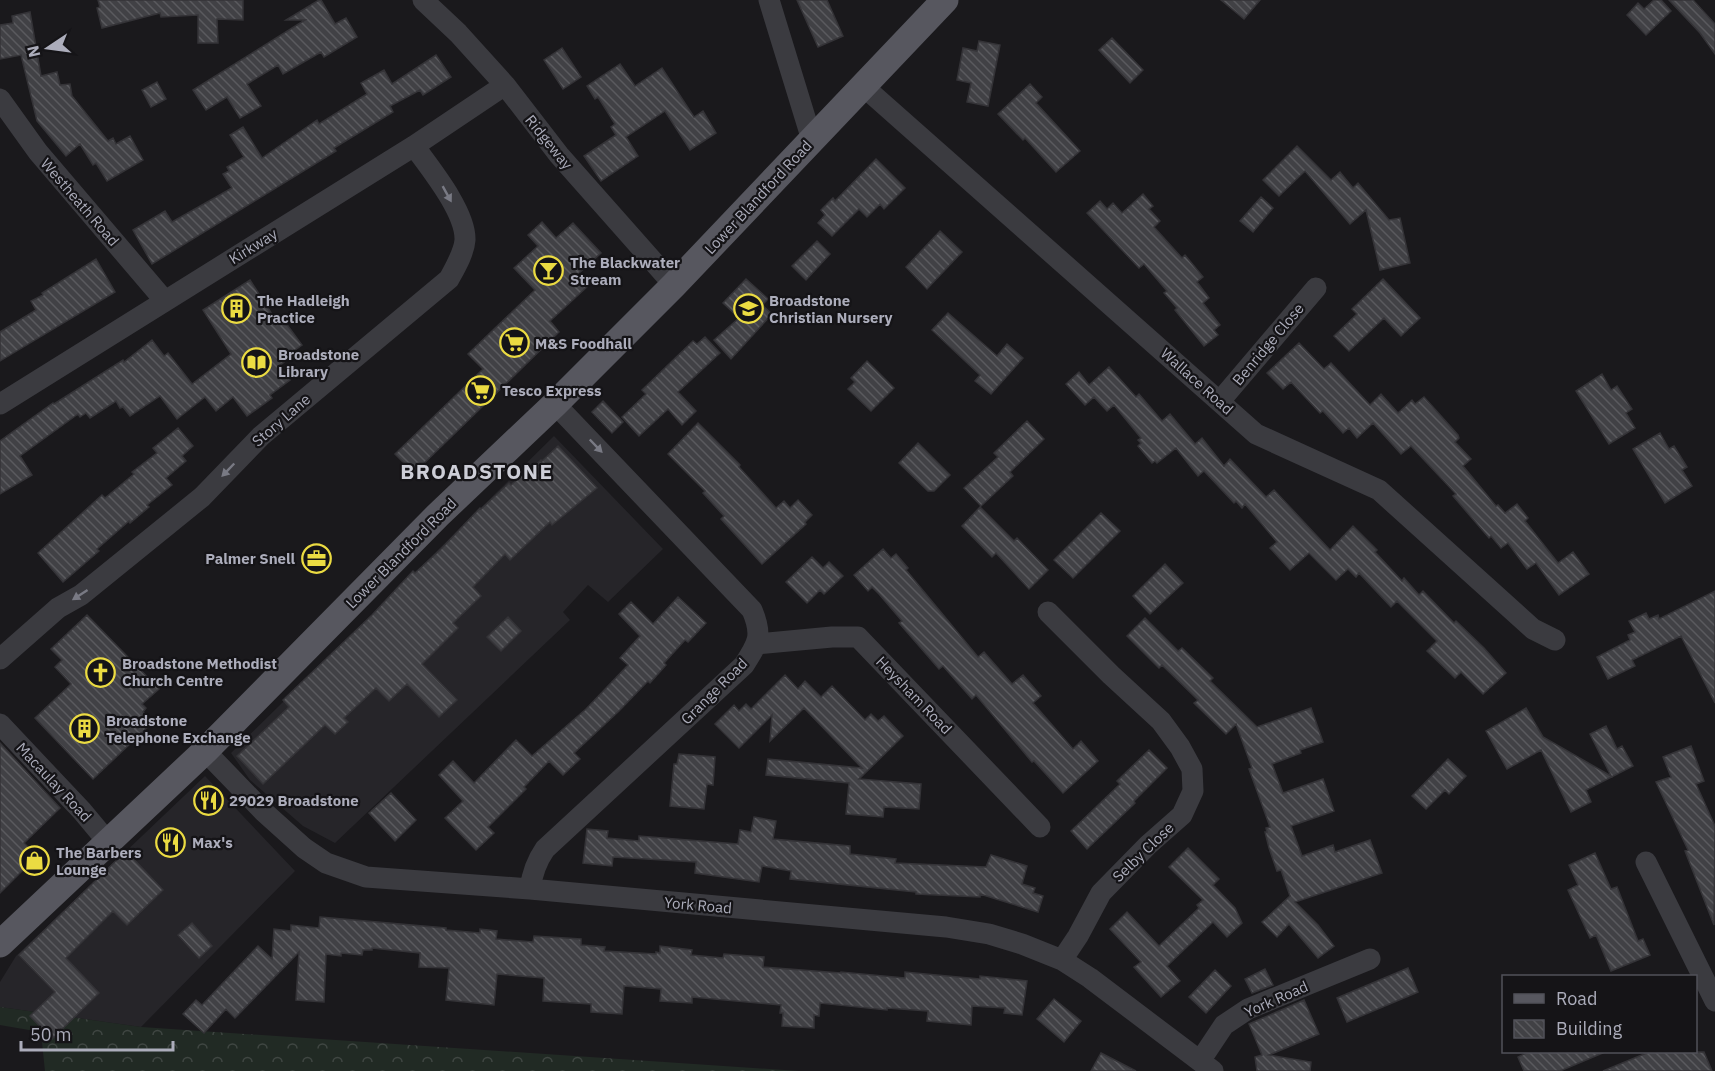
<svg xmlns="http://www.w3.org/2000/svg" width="1715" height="1071" viewBox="0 0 1715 1071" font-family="'IBM Plex Sans',sans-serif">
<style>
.built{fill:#262529}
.forest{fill:url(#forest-crowns)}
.building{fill:url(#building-back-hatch);stroke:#343337;stroke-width:1.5}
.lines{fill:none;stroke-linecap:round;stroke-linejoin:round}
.minor{stroke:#3b3b40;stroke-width:21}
.major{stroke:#57575f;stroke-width:27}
.oneway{fill:#797a84}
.labels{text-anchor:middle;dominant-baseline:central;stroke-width:4.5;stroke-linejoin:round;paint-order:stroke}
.street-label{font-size:15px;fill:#acadbb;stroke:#151417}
.poi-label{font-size:15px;font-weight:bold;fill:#acadbb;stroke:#151417;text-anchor:start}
.district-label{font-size:21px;font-weight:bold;letter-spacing:1.5px;fill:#cdced7;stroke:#151417}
</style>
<defs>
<pattern id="forest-crowns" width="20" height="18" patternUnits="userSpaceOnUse" patternTransform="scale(1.5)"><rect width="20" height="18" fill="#212a24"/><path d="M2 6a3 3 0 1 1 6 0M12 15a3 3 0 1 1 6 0" fill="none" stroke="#3f4642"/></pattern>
<pattern id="building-back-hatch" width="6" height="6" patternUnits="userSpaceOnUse" patternTransform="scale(1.5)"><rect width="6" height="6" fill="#414145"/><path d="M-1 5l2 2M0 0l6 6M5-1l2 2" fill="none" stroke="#5a5a5e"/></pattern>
</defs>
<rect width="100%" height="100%" fill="#1a191c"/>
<path class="built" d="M554 436 663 549 608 602 588 585 563 612 570 620 335 843 303 826 250 780 231 753Z
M205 776 295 871 141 1027 0 1007V982L16 956Z"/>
<path class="forest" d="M0 1007 141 1027 799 1071H45L41 1032 0 1025Z"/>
<path class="building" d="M98 0H243V20L217 19 218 43H198V15L161 17 160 13 102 28 97 8 100 7Z
M319 0H321L335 24 346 18 357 37 324 57 321 52 283 74 278 65 247 84 261 106 240 118 227 97 206 110 193 90 305 20H286Z
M797 0H827L843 36 818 47Z
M1221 0H1260L1244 19Z
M1654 0H1661L1671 11 1646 35 1627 15 1638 3 1644 9Z
M1669 0H1693L1715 24V54L1700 33Z
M30 12 41 76 57 72 60 85 70 84 72 96 108 141 113 138 116 144 130 136 143 160 107 181 96 163 93 165 80 144 66 156 37 121 21 55 0 59V25L13 23 12 16Z
M1112 38 1143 70 1130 83 1099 50Z
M979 41 1000 45 988 106 967 102 971 83 957 80 963 48 977 51Z
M562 48 581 77 563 89 544 60Z
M436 55 451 77 423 95 420 90 390 106 393 112 334 148 336 151 152 264 133 230 165 211 172 222 232 188 223 174 229 171 227 167 244 157 230 135 243 127 262 158 317 120 319 124 367 94 361 83 384 70 392 84Z
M620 64 635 86 662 68 694 117 703 111 716 133 690 150 665 111 626 137 638 156 601 181 584 156 616 135 611 127 615 124 598 97 595 99 587 86Z
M157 82 166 99 151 107 142 90Z
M1030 84 1042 97 1036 103 1080 151 1056 172 1025 138 1023 140 998 114Z
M1297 146 1331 180 1340 172 1353 188 1358 183 1389 220 1400 218 1410 263 1380 270 1366 210 1350 224 1305 171 1279 196 1263 180Z
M876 159 905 188 884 209 880 204 867 217 859 209 832 236 818 223 825 215 821 210 833 198 835 201Z
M1143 194 1153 206 1149 209 1160 221 1154 227 1182 258 1185 255 1203 277 1197 282 1209 298 1203 303 1220 325 1214 330 1218 335 1204 346 1175 310 1177 308 1164 293 1167 291 1144 264 1139 268 1087 213 1100 201 1107 209 1113 203 1122 213Z
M1261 197 1273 208 1253 232 1240 221Z
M542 222 556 238 573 223 601 253 578 274 589 285 550 321 559 332 414 473 395 454 483 369 468 354 535 290 514 268 538 246 528 235Z
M940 231 962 252 927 289 906 267Z
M817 241 830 254 806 280 792 266Z
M96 259 115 292 0 361V332L36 310 31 301 43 295 42 293Z
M746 279 768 299 762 305 772 314 731 359 714 340 739 318 723 303Z
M1383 279 1420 318 1401 336 1384 318 1349 351 1334 336 1357 314 1352 309Z
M250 280 275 319 280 315 302 345 285 357 287 360 279 366 290 380 270 395 272 398 247 416 233 397 216 411 205 397 177 419 160 396 130 416 123 407 120 408 116 401 90 418 86 413 80 417 78 414 20 456 32 475 0 494V441L53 403 54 404 123 360 124 362 152 340 164 356 168 353 192 384 231 354 203 310Z
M948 313 997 356 1007 344 1023 358 991 394 975 381 980 375 932 330Z
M705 337 720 353 678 392 696 411 682 425 668 409 639 436 622 417 646 394 642 390 693 341 697 344Z
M1299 343 1324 369 1331 363 1370 405 1381 394 1398 413 1412 400 1415 404 1424 397 1458 435 1459 438 1455 442 1471 459 1463 466 1496 506 1498 505 1505 513 1517 504 1528 518 1525 521 1558 563 1573 552 1589 574 1559 595 1536 563 1527 569 1508 543 1501 548 1491 536 1489 538 1453 496 1456 494 1411 446 1401 454 1373 423 1357 438 1349 428 1343 433 1323 411 1320 413 1291 382 1283 389 1267 373Z
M867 361 894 388 871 411 848 389 855 382 851 378Z
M1109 367 1136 397 1139 394 1162 421 1170 414 1195 444 1202 438 1224 466 1230 459 1266 497 1274 490 1330 550 1353 526 1377 550 1375 552 1402 581 1404 578 1419 595 1423 591 1454 623 1456 621 1484 648 1506 673 1483 694 1461 672 1455 678 1427 651 1437 641 1397 601 1391 607 1359 573 1356 577 1348 569 1336 580 1309 553 1290 570 1270 548 1277 542 1245 504 1242 508 1236 501 1234 503 1204 471 1198 476 1176 448 1157 463 1155 461 1152 463 1138 446 1141 443 1138 440 1141 438 1114 405 1107 411 1094 397 1085 405 1066 384 1079 372 1089 385Z
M1602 374 1611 390 1617 386 1632 409 1626 413 1635 428 1609 444 1576 391Z
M603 401 623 422 612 433 592 412Z
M1027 421 1044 439 1010 472 1013 476 981 506 964 488 998 457 994 453Z
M698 423 740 465 739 467 776 508 784 501 790 508 798 500 812 515 805 522 806 524 762 564 721 519 724 516 703 493 705 491 668 454Z
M178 428 193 446 182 456 186 461 166 478 172 485 147 505 149 507 130 523 129 521 97 549 99 551 63 582 38 553 102 495 105 498 134 474 132 472 157 453 153 448Z
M1660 433 1669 449 1674 446 1687 467 1682 470 1692 486 1665 503 1633 449Z
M918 443 950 475 934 491H928L899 463Z
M558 446 597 488 552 525 550 522 510 560 505 554 473 587 481 596 453 623 458 628 422 664 457 700 439 717 407 684 389 701 376 688 344 718 348 722 335 734 325 725 263 784 237 756 289 707 283 700 372 615 413 571 415 573 441 549 480 508 481 509 509 483 511 485 526 471 527 473 541 460 542 461Z
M980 507 1014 541 1017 538 1048 570 1029 589 996 553 992 557 962 526Z
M1101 513 1120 531 1073 578 1054 560Z
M313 544 330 561 319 572 302 556Z
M883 549 891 558 896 554 908 568 906 570 978 657 984 652 1012 684 1023 675 1041 696 1033 703 1073 749 1081 741 1098 761 1063 793 1034 761 1032 762 976 695 972 699 943 666 939 669 899 623 902 621 879 594 872 587 868 591 854 575Z
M812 557 823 568 829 562 843 576 824 594 820 590 807 603 786 582Z
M1165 564 1183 583 1150 614 1133 596Z
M1715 591V703L1681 636 1632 660 1635 666 1608 679 1597 657 1630 640 1628 635 1635 632 1629 621 1646 613 1649 619 1658 615 1659 619Z
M678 597 706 623 688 642 685 640 664 663 666 665 650 683 648 681 619 711 574 753 580 759 563 775 549 761 524 787 526 789 488 827 494 833 476 850 445 818 463 801 439 775 453 761 474 783 516 740 532 756 586 709 628 665 620 658 640 636 619 614 631 602 653 624Z
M87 615 159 689 142 704 146 708 143 712 153 722 93 779 35 718 71 684 55 667 62 660 51 649Z
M508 617 521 631 501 651 487 637Z
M1145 618 1178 651 1182 648 1213 678 1210 681 1257 727 1311 708 1323 742 1300 750 1301 753 1272 764 1283 793 1323 779 1334 811 1291 826 1302 856 1333 845 1335 852 1370 840 1382 873 1295 902 1318 925 1334 946 1318 958 1289 924 1277 937 1262 922 1290 896 1281 870 1277 871 1269 848 1265 832H1267L1266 828 1270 827 1249 769 1252 768 1236 724 1226 734 1194 703 1198 700 1162 665 1159 668 1127 636Z
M785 675 798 689 805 681 821 697 832 686 865 720 871 714 878 721 884 716 903 736 859 779 921 784 919 809 884 807 883 817 846 814 849 783 766 775 768 759 862 768 804 708 770 741 772 715 739 748 715 724 734 705 739 711 746 704 751 709Z
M1526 708 1543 737 1611 776 1590 734 1606 726 1617 749 1622 746 1633 766 1586 790 1591 802 1571 812 1541 750 1507 769 1486 731Z
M0 743 60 808 24 843 37 856 0 893Z
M1691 746 1704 781 1696 784 1715 826 1714 925 1685 851 1688 850 1656 782 1671 777 1663 757Z
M1149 750 1167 768 1134 801 1135 803 1087 849 1071 831 1120 784 1117 781Z
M679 754 715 757 713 785 707 784 704 809 670 806 674 764H677Z
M1448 759 1466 776 1449 794 1445 790 1426 809 1412 796Z
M391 793 416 820 395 841 369 813Z
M754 817 776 821 773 839 850 846V854L896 859 895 863 986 867 991 855 1027 866 1022 884 1035 888 1033 893 1043 896 1038 912 980 894V897L916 894V892L790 879 791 871 762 866 759 882 695 873 696 862 613 857 612 866 583 863 587 829 608 831 607 838 639 841V836L738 844 740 830 751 832Z
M1188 848 1219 879 1213 885 1235 908 1242 923 1227 937 1213 922 1167 966 1180 981 1161 997 1134 967 1141 962 1110 929 1127 912 1159 946 1199 908 1197 905 1203 900 1169 867Z
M126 851 163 890 127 925 113 911 66 958 99 993 52 1039 30 1016 55 992 19 955Z
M1595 853 1611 889 1617 887 1638 941 1643 939 1650 955 1611 971 1596 935 1590 938 1568 890 1578 885 1569 865Z
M320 917 446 928V930L480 933V929L497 931 496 939 533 942 534 936 581 939V945L605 947 604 951 656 954V952L660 953V946L692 950 691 955 723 958 724 954 764 957 763 967 841 973V972L905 978V972L980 979V976L1027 981 1022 1015 1004 1013 1005 1008 972 1006 971 1025 927 1021 928 1011 887 1008V1010L820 1003 819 1016 814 1015V1028L782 1026 783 1013H780L781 1005 692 997V1003L660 1001 661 989 624 986 622 1014 591 1012V1004L543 1001 544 978 497 974 494 1005 446 1000 449 968 419 967 420 953 372 948V950H363L362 955 341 953V956L326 954 324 1002 296 1000 299 952 235 1018 226 1009 204 1033 183 1014 196 1000 202 1005 258 946 272 959 274 929 291 931V925L319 928Z
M192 923 212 946 199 958 178 935Z
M1408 968 1418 992 1347 1022 1337 998Z
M1265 969 1273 985 1252 993 1245 979Z
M1215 970 1231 986 1206 1013 1189 997Z
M1054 999 1081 1021 1064 1042 1037 1019Z
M1304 1000 1319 1034 1269 1055 1311 1062 1310 1071H1257L1255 1057 1262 1055 1249 1024Z
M1528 1052H1605L1560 1071H1524L1518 1057Z
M1649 1052H1704L1712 1071H1603Z
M1101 1053 1136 1071H1091Z"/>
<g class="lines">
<path class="minor" d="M423 0 458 33 505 85 559 155 674 285
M769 0 812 140
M863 86 1256 434 1379 490 1533 629 1555 640
M0 99 38 152 165 301
M1220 401 1316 288
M0 404 414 146 505 85
M1048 612 1111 675 1161 721 1180 747 1192 769 1193 791 1182 815 1148 845 1101 893 1078 936 1062 960
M757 644 832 637H858L1040 827
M0 659 58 608 81 595 202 497 261 436 449 279C455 268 464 253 465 240 466 212 430 168 414 146
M0 724 82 811 107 841
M205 751 264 812 304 848 326 863 366 877 530 889 946 927 989 934 1022 944 1062 960 1090 978 1213 1071
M1646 862 1715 1001
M530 889C532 874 536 862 545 849L744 665C758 643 763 636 752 610L555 404
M1200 1061 1224 1025 1248 1009 1370 959"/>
<path class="major" d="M0 944 205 751 438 515 555 404 674 285 945 0"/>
</g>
<defs><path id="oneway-solid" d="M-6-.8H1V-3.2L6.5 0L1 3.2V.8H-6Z" transform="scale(1.5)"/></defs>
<g class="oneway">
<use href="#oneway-solid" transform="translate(447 194) rotate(61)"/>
<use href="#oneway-solid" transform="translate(596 446) rotate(46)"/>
<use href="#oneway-solid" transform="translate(228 470) rotate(134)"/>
<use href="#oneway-solid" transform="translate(80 595) rotate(147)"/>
</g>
<defs>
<symbol id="bar-ring" viewBox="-11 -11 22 22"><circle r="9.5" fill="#151417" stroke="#ebdb42" stroke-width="1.5"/><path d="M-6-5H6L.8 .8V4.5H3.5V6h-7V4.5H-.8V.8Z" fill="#ebdb42"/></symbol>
<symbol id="building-ring" viewBox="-11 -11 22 22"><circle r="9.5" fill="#151417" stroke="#ebdb42" stroke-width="1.5"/><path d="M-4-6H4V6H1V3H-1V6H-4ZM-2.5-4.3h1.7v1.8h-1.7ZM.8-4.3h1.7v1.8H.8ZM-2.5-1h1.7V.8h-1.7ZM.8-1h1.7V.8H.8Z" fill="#ebdb42"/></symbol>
<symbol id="school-ring" viewBox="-11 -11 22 22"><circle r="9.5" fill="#151417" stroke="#ebdb42" stroke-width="1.5"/><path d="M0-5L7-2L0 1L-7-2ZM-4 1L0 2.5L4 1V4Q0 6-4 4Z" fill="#ebdb42"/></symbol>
<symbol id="supermarket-ring" viewBox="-11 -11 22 22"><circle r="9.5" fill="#151417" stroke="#ebdb42" stroke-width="1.5"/><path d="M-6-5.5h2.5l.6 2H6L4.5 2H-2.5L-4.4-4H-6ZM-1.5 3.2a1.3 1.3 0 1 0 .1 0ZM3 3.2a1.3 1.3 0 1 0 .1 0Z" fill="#ebdb42"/></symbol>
<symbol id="library-ring" viewBox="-11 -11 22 22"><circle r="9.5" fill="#151417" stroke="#ebdb42" stroke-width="1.5"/><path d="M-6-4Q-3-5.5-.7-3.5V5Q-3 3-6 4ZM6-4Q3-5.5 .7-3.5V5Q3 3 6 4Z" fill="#ebdb42"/></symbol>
<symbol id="office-ring" viewBox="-11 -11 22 22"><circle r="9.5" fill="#151417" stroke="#ebdb42" stroke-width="1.5"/><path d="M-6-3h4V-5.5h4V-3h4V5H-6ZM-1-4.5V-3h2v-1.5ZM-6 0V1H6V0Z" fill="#ebdb42"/></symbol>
<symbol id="church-ring" viewBox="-11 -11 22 22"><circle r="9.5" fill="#151417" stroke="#ebdb42" stroke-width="1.5"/><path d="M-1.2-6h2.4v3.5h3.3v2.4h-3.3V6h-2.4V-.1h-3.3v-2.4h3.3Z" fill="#ebdb42"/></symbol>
<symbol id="restaurant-ring" viewBox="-11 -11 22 22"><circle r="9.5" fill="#151417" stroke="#ebdb42" stroke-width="1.5"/><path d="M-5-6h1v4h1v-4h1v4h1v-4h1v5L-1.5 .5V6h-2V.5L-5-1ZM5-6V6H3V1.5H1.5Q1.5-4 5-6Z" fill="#ebdb42"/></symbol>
<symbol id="shop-ring" viewBox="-11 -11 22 22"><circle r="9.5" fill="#151417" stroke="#ebdb42" stroke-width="1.5"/><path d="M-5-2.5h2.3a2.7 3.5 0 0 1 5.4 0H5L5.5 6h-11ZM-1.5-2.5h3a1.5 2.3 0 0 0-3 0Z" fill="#ebdb42"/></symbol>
</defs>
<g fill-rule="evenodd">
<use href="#bar-ring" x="532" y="254" width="33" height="33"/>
<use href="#building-ring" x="220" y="292" width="33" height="33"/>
<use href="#school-ring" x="732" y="292" width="33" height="33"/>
<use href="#supermarket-ring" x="498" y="326" width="33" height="33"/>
<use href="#library-ring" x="240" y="346" width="33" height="33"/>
<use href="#supermarket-ring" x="464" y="374" width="33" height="33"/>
<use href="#office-ring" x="300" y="542" width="33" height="33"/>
<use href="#church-ring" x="84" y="656" width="33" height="33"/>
<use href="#building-ring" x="68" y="712" width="33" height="33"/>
<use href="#restaurant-ring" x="192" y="784" width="33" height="33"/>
<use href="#restaurant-ring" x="154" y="826" width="33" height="33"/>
<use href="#shop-ring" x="18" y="844" width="33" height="33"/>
</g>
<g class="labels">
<g class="street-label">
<text transform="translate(549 142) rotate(51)">Ridgeway</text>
<text transform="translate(758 197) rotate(-47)">Lower Blandford Road</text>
<text transform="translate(80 202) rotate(49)">Westheath Road</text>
<text transform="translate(253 246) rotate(-32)">Kirkway</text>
<text transform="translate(1268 344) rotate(-50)">Benridge Close</text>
<text transform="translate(1197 381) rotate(42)">Wallace Road</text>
<text transform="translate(281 420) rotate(-41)">Story Lane</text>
<text transform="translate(401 553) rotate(-45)">Lower Blandford Road</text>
<text transform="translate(714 691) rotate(-45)">Grange Road</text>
<text transform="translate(914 695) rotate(46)">Heysham Road</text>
<text transform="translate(54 782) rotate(47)">Macaulay Road</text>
<text transform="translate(1143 852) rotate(-44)">Selby Close</text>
<text transform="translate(698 905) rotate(5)">York Road</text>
<text transform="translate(1276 999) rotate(-24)">York Road</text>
</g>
<g class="poi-label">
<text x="570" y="262">The Blackwater<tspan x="570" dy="17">Stream</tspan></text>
<text x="257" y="300">The Hadleigh<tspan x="257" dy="17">Practice</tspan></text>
<text x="769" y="300">Broadstone<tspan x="769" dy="17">Christian Nursery</tspan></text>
<text x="535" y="343">M&amp;S Foodhall</text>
<text x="278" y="354">Broadstone<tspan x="278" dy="17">Library</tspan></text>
<text x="502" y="390">Tesco Express</text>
<text x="295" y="558" text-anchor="end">Palmer Snell</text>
<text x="122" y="663">Broadstone Methodist<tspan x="122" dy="17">Church Centre</tspan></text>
<text x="106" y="720">Broadstone<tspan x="106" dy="17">Telephone Exchange</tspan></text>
<text x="229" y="800">29029 Broadstone</text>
<text x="192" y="842">Max's</text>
<text x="56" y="852">The Barbers<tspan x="56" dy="17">Lounge</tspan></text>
</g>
<g class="district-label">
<text x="477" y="471">BROADSTONE</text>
</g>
</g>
<rect x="1502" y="975" width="195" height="78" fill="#151417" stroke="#515159" stroke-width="1.5"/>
<rect x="1514" y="994" width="30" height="9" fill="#57575f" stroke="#515159" stroke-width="1.5"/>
<text x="1556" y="1005" font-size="18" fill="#acadbb">Road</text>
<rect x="1514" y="1020" width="30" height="18" fill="url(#building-back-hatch)" stroke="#515159" stroke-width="1.5"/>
<text x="1556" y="1035" font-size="18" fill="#acadbb">Building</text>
<g transform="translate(48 48) rotate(257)" stroke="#151417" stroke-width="4.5" paint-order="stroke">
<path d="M0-4.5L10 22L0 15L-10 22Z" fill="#acadbb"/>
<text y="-9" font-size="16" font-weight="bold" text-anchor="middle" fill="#acadbb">N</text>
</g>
<path d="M21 1041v9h152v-9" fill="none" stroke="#acadbb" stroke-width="3"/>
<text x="30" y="1041" font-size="18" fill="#acadbb" stroke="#151417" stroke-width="4.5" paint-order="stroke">50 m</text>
</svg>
